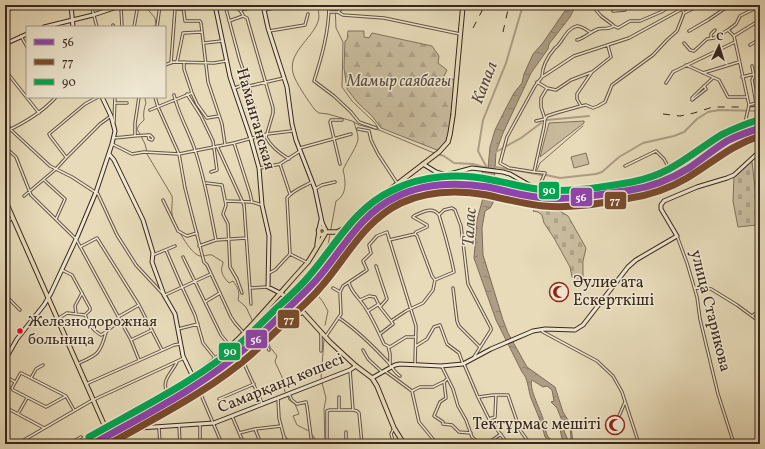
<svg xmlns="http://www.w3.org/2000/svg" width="765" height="449" viewBox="0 0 765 449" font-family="Vollkorn,serif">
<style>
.grass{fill:#c9bc9e;stroke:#81715d}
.forest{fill:url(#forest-firs);stroke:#81715d}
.cemetery{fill:url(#cemetery-stones);stroke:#81715d}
.water{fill:url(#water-ripples);stroke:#7e6d5a;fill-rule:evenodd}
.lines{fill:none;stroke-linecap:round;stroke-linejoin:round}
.stream{stroke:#7e6d5a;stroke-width:1}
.canal{stroke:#ac9d84;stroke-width:2}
.street-casing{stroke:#645343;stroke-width:3.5}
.secondary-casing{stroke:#39261c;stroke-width:5}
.primary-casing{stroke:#39261c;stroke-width:5.5}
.street{stroke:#efe8d2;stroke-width:1.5}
.secondary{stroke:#efe8d2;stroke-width:3}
.primary{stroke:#e7dbb9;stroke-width:3.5}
.rail{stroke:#39261c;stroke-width:1;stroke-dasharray:7 7;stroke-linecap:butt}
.rail-1-casing{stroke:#efe8d2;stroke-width:10}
.rail-2-casing{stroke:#efe8d2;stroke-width:10}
.rail-3-casing{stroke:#efe8d2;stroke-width:10}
.rail-1{stroke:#8e44ad;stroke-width:7}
.rail-2{stroke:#7a4b2a;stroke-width:7}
.rail-3{stroke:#00a651;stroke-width:7}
.bus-dot{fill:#e4002b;stroke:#efe8d2;stroke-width:1.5}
.labels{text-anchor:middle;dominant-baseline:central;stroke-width:3;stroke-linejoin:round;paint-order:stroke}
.bus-label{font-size:15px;fill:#39261c;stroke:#efe8d2;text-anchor:start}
.park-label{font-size:16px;font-style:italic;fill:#5d4c3c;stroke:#efe8d2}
.street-label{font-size:16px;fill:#39261c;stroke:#efe8d2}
.poi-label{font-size:16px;fill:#39261c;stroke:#efe8d2;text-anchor:start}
.water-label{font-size:17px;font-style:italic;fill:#5c4a3b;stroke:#efe8d2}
.line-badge{stroke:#efe8d2;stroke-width:1.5}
.badge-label{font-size:11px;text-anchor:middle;font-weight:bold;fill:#fff}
</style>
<defs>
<pattern id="forest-firs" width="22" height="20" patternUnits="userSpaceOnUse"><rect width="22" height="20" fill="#c9bc9e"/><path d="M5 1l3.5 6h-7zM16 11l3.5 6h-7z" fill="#ada188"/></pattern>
<pattern id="cemetery-stones" width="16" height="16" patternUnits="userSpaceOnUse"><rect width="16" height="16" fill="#c9bc9e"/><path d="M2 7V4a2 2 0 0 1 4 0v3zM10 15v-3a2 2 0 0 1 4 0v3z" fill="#ada188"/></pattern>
<pattern id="water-ripples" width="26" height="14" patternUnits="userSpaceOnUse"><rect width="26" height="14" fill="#ac9d84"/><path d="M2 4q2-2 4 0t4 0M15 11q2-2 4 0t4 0" fill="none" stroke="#8d806b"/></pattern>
</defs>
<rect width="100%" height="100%" fill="#e7dbb9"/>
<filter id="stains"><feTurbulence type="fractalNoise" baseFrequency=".005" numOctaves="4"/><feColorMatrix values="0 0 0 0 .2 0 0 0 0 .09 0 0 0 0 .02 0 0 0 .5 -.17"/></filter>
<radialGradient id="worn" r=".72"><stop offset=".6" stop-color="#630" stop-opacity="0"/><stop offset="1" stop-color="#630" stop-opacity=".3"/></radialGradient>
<path class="grass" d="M584 121V123L540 157 549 123Z
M586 153 589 164 574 168 571 157Z"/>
<path class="forest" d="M348 31H364V37L369 38 372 33 432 46 439 56 438 63 447 70 442 80 445 82 448 78 456 80 449 134 445 145 437 150 381 128 372 116 357 102 347 89 344 68 345 41 347 40Z"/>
<path class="cemetery" d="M751 160 752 162 755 188 757 225 738 227 733 201 734 175Z
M550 205 568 216 586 248 583 261V283H581L572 277 570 267 554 238 544 223 542 215 538 212 533 211 535 208Z"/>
<path class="water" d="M569 5H576L570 17 549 44 548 49 531 73 503 133 496 152 493 203 490 208 485 211 482 228 483 255 503 320 508 333 527 367 555 387 563 412 571 425 573 444H555L545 437C542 423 536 411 531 398 528 389 528 378 522 372L496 320 474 258 477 220 486 187 484 175 482 174 483 169 488 168 490 147 495 130 504 112 514 93 522 83 524 74 533 54 542 44ZM532 380 543 387 547 386 552 390 554 401 551 402 557 408 563 423 560 429 563 443C558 442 552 441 548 437 545 432 546 427 544 422 542 412 528 388 532 380ZM565 419 570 426 571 438 569 440H568L564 431Z"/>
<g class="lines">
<path class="stream" d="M144 5 155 18 156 25 152 27
M318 5C318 9 319 14 319 17 317 36 287 51 293 73 295 82 309 102 315 110L319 113 328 114 352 121 359 125 379 130 434 153
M335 5 336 28 343 42 342 87 352 101 375 123 379 130
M165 63 166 66 165 71
M140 134 137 129 139 125 144 120C143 113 144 109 146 103L145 99 146 97
M141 136 145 144 147 152
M147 154 172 196C173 202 171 208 172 214 174 224 190 254 200 256 203 257 208 254 212 255L223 262V264C219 271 224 278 229 283L233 281C238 288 240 291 238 300L246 307 253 322
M537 170 540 163 583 126
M255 324 268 338 270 347 277 356 275 361 276 364 282 377 285 392
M325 325 328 311 323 302 304 278 317 267 328 245 336 201C347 195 346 181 343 170 346 162 359 144 358 138 358 133 355 127 354 122
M321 378 324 340
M322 383 326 398 324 409 325 444
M288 397 289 400 295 404 299 414 293 416 297 425 309 431
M311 433 319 444"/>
<path class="canal" d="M547 120 589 116
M434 153 444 156 454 163 473 164 487 168
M494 153 521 138 541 123
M487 168 478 151 483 120 506 63 523 5
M494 169 496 167 542 175
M546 175 560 178 596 174 602 172 619 157 643 143 674 136 684 132 697 119 708 112 719 110 760 111"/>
<defs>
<path id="street" d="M91 5 97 27
M183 5 185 21H200L201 23 208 82 222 124 225 144
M225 5 240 61 249 86 252 101 255 108
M237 5 243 15
M329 5C329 31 322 56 314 81L334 96 351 112 359 122 376 128
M598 5 596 10 601 16 613 25
M121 7 122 27
M159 7 181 9
M239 10 263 6
M265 10 286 5
M613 11 625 10 627 5
M5 12 18 5
M330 12H338L345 5
M338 12 343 15 384 18 460 34
M229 21 243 16 247 18 273 108V113L266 137C271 147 279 153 289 159
M113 25 114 27
M134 27 138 5
M157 27 160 5
M728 30 734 36 749 105 744 127
M269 31 305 25 308 14
M689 31 708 20 727 7 734 5
M21 36 27 47
M734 36 760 20
M711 38V34L715 30
M577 40C585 38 590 32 598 29 605 27 605 31 614 26L618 28 630 21H640L661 12 672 5
M204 43 222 41
M684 43 690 50 694 51 707 39 714 38 728 30 736 24 740 16 760 6
M750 45 760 39
M177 62 183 33 202 32
M171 63 175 9
M165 65 173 62 214 63 226 61
M686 65 719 80 728 97H747
M5 70 39 113
M703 73 739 62
M542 77C542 67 548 56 555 48 556 47 558 46 559 44 564 38 568 28 577 26 582 26 587 30 591 33
M742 77 754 74
M537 82 547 88 556 90 571 80 592 72 611 57 608 46
M666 83 673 72 735 42
M249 86 284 78
M704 86 706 89 692 100V98C699 91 706 84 713 78
M235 88 248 83
M192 93 197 104 207 118 219 116
M187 94 201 116 213 141 217 170 211 172
M174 95C178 114 189 131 195 150 205 179 210 210 216 240
M155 97 158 107 179 154 185 188 204 262 207 265 231 317 235 323 243 332
M115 103H127
M749 105 756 103 752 80 754 76 752 66
M581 106 577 99V94L592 72
M150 110 192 93 184 69V62
M5 119 10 129 50 166 72 177 98 194 117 235 136 265 162 293
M536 121 545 119 547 116 556 113 581 106 586 105 593 108 598 106 605 102 612 85 653 55 667 40 677 31 684 13 701 5
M114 122 115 97
M358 129 369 131 371 140 378 154 397 183
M5 132C24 123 42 113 56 97
M135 136V123L139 97
M113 138C126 137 138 135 150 135L153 138 152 140 149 139 148 135
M234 143 250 193 252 202
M112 144 132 154 144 152 179 154 234 143 267 134 292 131
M217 146 244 205 251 304
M5 147 16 157 31 195 76 239 131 340 139 360
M300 148 351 134
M66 157 50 136 49 134 85 104 98 97
M280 164 290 194
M340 164 330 122 331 120H342
M625 166 656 151 664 159 670 170
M260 168 280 164 300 151
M534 172 509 168 500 163 507 137 535 86 542 77 574 56 629 38 682 9 684 13
M44 180 65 199 56 219
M206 183 222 185 226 205 223 214 228 224 230 267 237 279 242 293
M315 189 322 185 335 182
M538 189 545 173 534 172 544 127 545 119 541 107V98L547 88
M24 196 56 169 66 158 100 124 111 116
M163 200 178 231 187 236 197 233
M226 201 252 202 262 205
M439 215 444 210 452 208 455 210 461 226 468 284 491 328V330L474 357
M5 225 12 218
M677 236 687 263 697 297 700 319 718 394 734 444
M389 240 415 234 416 232 427 227V225L413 217 414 216C422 212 432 206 439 215
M199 246 216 240 246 238
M80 247 97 238 139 305 162 350
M166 250 182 287 195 315 203 343 215 358
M290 254 306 262
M153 255 175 246
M183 257 221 335 230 346
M376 266 387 299 380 307
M269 273 275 270 290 254 287 198C293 190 303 187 312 182
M435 280 454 272C450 252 445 234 439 215
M349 283C351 292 360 299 365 307 373 319 378 331 384 344L390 347 406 337H416
M250 288 268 287
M333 288 340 292
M453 288 457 321 459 326 480 347
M695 288 711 289 737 305 760 322
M5 295 20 310
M165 295 211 274
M360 300 369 296 375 297 380 307 391 321
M205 302 220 293
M368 311 379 304
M76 313 75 306 82 293
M752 316 760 310
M118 317 139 305
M59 318 67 313 85 315 90 310V308L72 275 62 270
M339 318C357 330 373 346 388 362 392 367 394 372 400 376
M178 329 198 324
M541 330 543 332 597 361 613 376 622 392 639 444
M106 332 120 320
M380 334 393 324 391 321 406 311 423 303 433 290 435 280 432 276 417 236 415 234
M326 336 341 314 340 292 343 286 367 270 363 261 371 253 369 245 377 236 387 232 416 326 415 364
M131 340 152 330
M265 343 269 350
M388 346 390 354V364
M416 346 427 339 434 327 440 325 447 344 459 353 463 364
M363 350 368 359 382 372
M321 351V333
M242 359 262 403
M77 364C97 355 100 355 106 332L101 335C92 330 89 324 85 315
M464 364 478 397 489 419 508 444
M442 367 453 389 458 406 466 420 472 437 480 444
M350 370 353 410 357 411 359 413 362 444
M385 371 412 391 419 422 437 444
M5 376 15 382
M31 378 36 369 43 365
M447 379 444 382 446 398 440 402 434 416 443 422V424L452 425 459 432 471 433
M86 384 174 345 180 344
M199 390 222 444
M412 391 420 387H433L443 382
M167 392C161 380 172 373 177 362
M289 394 292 400 297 404 306 402 307 406 311 437 314 444
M66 396 46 407 13 390 12 388 20 374 21 373 66 396 74 410
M339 397V409
M479 397 493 395H508L520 430 530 444
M219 399 254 384
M278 399 279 418 284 437 283 444
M5 407 44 428
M18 414 27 398
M232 416 244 444
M489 419 495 417 496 395
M614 421 619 416 625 402
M179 425 180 444
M139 428 144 421 199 390 236 362 267 342
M159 428 160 444
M255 429 261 444
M393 430 391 434 394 444
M346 432V444
M239 433 255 429 281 426
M90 434 104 427
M284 437 290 444
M17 444 91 401 184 358
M69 444 81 437
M84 444 105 430
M111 444 117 443
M200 444V424
M327 444V411L330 410H353
M484 444 488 443 501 434
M536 444 537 442"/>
<path id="secondary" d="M71 5 73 27
M215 5 230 77 251 139 259 168 262 205 269 236 268 287 280 293
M263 5 268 28 287 87 292 124 296 140 315 189 322 222 325 229
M44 27 93 15 123 5
M5 44 27 34
M109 154 114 160 143 220 153 253 152 262 164 295 175 314 183 356 193 377
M423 164 436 172 446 175 472 168 503 172 510 174 543 193 554 195 564 194 640 179 674 168 689 161 737 130 760 123
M319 229 321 220
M5 360 17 339 44 305 51 293 78 235 96 192 112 144 115 131 111 116 102 97
M372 378 395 365 400 364 441 366 463 364 491 349 533 331 545 329 575 330 583 325 628 267 636 260 677 236 661 209V205L664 201 697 187 727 178 734 175 760 151
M117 444 119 440 126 434 139 428 214 423 350 370 356 366"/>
<path id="primary" d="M5 200 106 429C119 423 131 415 143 408 176 389 207 369 234 343 260 318 283 289 308 262L313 254 325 234
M318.5 231a3.5 3.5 0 1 1 7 0a3.5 3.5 0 1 1-7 0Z
M326 232H337L349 226 371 204 439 152 448 142 450 134 453 115 463 5
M317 245 319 232
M280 293 293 301 330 342 356 366 372 378 377 386 394 428 404 444
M284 296 301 313"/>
</defs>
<use href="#street" class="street-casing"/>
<use href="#secondary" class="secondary-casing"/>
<use href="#primary" class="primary-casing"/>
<use href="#street" class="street"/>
<use href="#secondary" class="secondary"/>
<use href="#primary" class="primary"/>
<path class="rail" d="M473 28 485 5
M503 32 509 5
M750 107 760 106
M663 114 680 116 694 113 713 107H744"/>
<defs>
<path id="rail-1" d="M93 444C146 414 202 387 248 346 260 336 271 325 282 314 294 302 307 291 318 278 343 249 360 214 396 197 424 183 457 182 488 187 507 191 526 197 545 198 573 200 603 194 631 190 651 187 671 179 689 168 702 159 714 149 727 141 738 135 749 132 760 128"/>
<path id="rail-2" d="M109 444C159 416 211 390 254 352 266 341 278 329 290 318 300 308 311 299 320 288 346 259 363 221 401 203 427 191 458 190 487 195 505 199 524 204 543 206 572 209 602 203 630 198 651 195 670 188 687 178 714 162 729 146 760 136"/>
<path id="rail-3" d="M89 437C142 407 199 380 245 339 257 328 269 315 281 304 291 295 301 286 309 276 336 245 354 208 393 190 423 175 459 173 492 180 510 183 528 189 546 190 574 192 604 187 632 182 672 174 689 155 721 135 733 129 745 124 758 120"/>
</defs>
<use href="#rail-1" class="rail-1-casing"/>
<use href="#rail-2" class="rail-2-casing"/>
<use href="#rail-3" class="rail-3-casing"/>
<use href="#rail-1" class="rail-1"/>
<use href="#rail-2" class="rail-2"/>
<use href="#rail-3" class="rail-3"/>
</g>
<defs>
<symbol id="mosque-ring" viewBox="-11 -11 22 22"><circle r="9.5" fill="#efe8d2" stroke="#8f2418" stroke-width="1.5"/><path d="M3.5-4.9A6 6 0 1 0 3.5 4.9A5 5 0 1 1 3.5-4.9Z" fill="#8f2418"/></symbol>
</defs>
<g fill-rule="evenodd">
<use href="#mosque-ring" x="548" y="281" width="22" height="22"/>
<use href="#mosque-ring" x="604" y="414" width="22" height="22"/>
</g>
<circle class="bus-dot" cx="20" cy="331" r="3.5"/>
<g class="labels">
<g class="bus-label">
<text x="28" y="322">Железнодорожная<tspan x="28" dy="18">больница</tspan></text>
</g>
<g class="park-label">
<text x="399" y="82">Мамыр саябағы</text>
</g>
<g class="street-label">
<text transform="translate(255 119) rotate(74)">Наманганская</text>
<text transform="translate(710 311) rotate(76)">улица Старикова</text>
<text transform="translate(281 384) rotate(-22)">Самарқанд көшесі</text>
</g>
<g class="poi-label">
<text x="573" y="283">Әулие ата<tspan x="573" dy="18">Ескерткіші</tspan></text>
<text x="601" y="425" text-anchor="end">Тектұрмас мешіті</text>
</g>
<g class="water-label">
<text transform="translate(485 83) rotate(-69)">Капал</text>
<text transform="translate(470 227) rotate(-86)">Талас</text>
</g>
</g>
<g class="line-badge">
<rect x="538" y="181" width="22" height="19" rx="4" fill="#00a651"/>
<rect x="570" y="187" width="23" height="20" rx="4" fill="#8e44ad"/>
<rect x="604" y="191" width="23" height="19" rx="4" fill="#7a4b2a"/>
<rect x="277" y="309" width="23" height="20" rx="4" fill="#7a4b2a"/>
<rect x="245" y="329" width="23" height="20" rx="4" fill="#8e44ad"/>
<rect x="218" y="342" width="23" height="19" rx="4" fill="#00a651"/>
</g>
<g class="badge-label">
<text x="549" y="194">90</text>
<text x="581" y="201">56</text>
<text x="615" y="204">77</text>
<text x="289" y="323">77</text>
<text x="256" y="343">56</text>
<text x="230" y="355">90</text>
</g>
<rect width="765" height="449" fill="none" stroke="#e7dbb9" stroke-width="20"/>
<rect x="6" y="6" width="753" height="437" fill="none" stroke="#39261c" stroke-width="2"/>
<rect x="10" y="10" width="745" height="429" fill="none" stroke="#39261c"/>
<rect x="26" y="26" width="140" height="72" fill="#efe8d2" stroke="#a69a89"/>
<rect x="34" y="39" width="20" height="6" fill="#8e44ad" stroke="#a69a89"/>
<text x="62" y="46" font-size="12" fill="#39261c">56</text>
<rect x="34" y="59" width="20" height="6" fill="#7a4b2a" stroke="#a69a89"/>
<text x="62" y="66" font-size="12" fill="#39261c">77</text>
<rect x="34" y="79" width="20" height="6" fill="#00a651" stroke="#a69a89"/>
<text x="62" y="86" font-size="12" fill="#39261c">90</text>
<g transform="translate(719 46) rotate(4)" stroke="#efe8d2" stroke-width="3" paint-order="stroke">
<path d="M0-3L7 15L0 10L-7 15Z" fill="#39261c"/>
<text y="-6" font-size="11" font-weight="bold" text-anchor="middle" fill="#39261c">С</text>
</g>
<rect width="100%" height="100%" filter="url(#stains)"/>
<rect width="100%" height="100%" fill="url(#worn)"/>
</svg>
